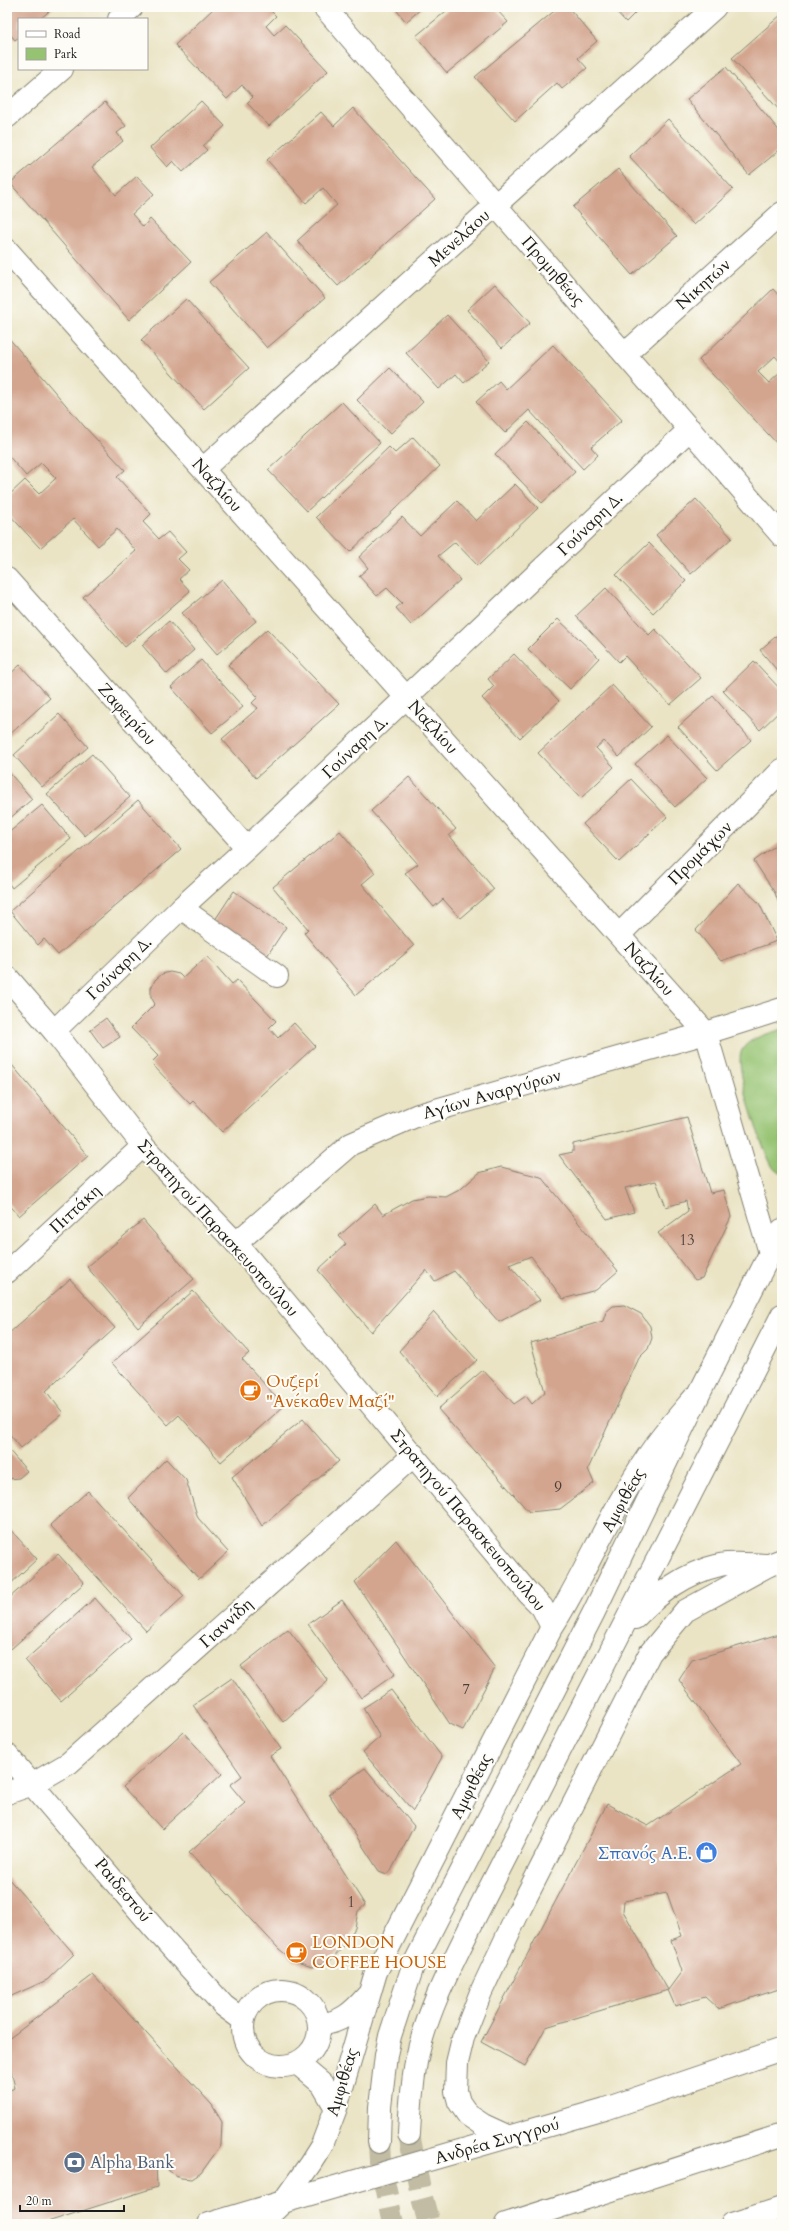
<svg xmlns="http://www.w3.org/2000/svg" width="789" height="2231" viewBox="0 0 789 2231" font-family="Cardo,serif">
<style>
.green{fill:#95c371;stroke:#587046}
.building{fill:#d3a58f;fill-rule:evenodd}
.lines{fill:none;stroke-linecap:round;stroke-linejoin:round}
.secondary-tunnel{stroke:#c1bca3;stroke-width:22;stroke-dasharray:22 11;stroke-linecap:butt}
.pedestrian-casing{stroke:#838070;stroke-width:24}
.minor-casing{stroke:#838070;stroke-width:24}
.tertiary-casing{stroke:#838070;stroke-width:24}
.secondary-casing{stroke:#838070;stroke-width:24}
.trunk-casing{stroke:#838070;stroke-width:24}
.pedestrian{stroke:#fff;stroke-width:22}
.minor{stroke:#fff;stroke-width:22}
.tertiary{stroke:#fff;stroke-width:22}
.secondary{stroke:#fff;stroke-width:22}
.trunk{stroke:#fff;stroke-width:22}
.labels{text-anchor:middle;dominant-baseline:central;stroke-width:4;stroke-linejoin:round;paint-order:stroke}
.number-label{font-size:15px;fill:#4a3e39}
.street-label{font-size:17px;fill:#1c1c1c;stroke:#fdfcf7}
.food-label{font-size:17px;fill:#c56008;stroke:#fdfcf7;text-anchor:start}
.shop-label{font-size:17px;fill:#366cbe;stroke:#fdfcf7;text-anchor:end}
.service-label{font-size:17px;fill:#4e5e75;stroke:#fdfcf7;text-anchor:start}
</style>
<rect width="100%" height="100%" fill="#fdfcf7"/>
<filter id="ink" filterUnits="userSpaceOnUse"><feTurbulence type="fractalNoise" baseFrequency=".025" numOctaves="2"/><feDisplacementMap in="SourceGraphic" scale="8" xChannelSelector="R" yChannelSelector="G"/><feConvolveMatrix kernelMatrix="1 2 1 2 8 2 1 2 1" color-interpolation-filters="sRGB"/></filter>
<filter id="wash" filterUnits="userSpaceOnUse"><feTurbulence type="fractalNoise" baseFrequency=".012" numOctaves="4" result="noise"/><feDisplacementMap in="SourceGraphic" scale="16" xChannelSelector="R" yChannelSelector="G"/><feGaussianBlur stdDeviation="0.9" result="paint"/><feColorMatrix in="noise" values="0 0 0 0 0 0 0 0 0 0 0 0 0 0 0 0 0 1.4 0 .05"/><feComposite in="paint" operator="in"/></filter>
<g filter="url(#wash)">
<rect width="100%" height="100%" fill="#eae4c5"/>
<path class="green" d="M782 1029V1174C777 1172 773 1169 771 1164 762 1147 732 1065 742 1050 749 1037 769 1034 782 1029Z"/>
<g id="blocks">
<path class="building" d="M7 7H54L40 19H19V37L15 40 7 31Z
M215 7H267L276 16 266 26 274 35 285 25 328 71 269 126 247 103 253 97 242 85 227 99 175 45Z
M394 7H423L406 22Z
M451 7H494L508 22 447 73 416 36Z
M559 7H568L597 41 578 58 587 68 562 89 557 83 515 121 475 77Z
M612 7H641L626 22Z
M782 14V113L732 58Z
M726 67 782 134V148L749 175 687 99Z
M201 101 225 126 203 146 207 150 183 172 173 161 167 167 150 148Z
M105 102 126 126 117 133 123 141 92 167 116 195 137 176 154 194 132 214 143 227 150 219 191 262 129 320 10 183Z
M353 108 435 199 338 286 297 241 337 205 323 188 306 203 267 160 321 112 334 126Z
M668 119 733 189 694 225 629 156Z
M618 169 677 236 632 275 573 207Z
M267 232 325 298 267 348 209 282Z
M495 284 530 323 502 348 467 310Z
M773 289 782 299V361L781 363 775 356 758 372 769 383 782 371V449L699 360Z
M186 299 249 368 204 409 141 340Z
M447 315 489 361 464 383 456 374 439 389 406 353Z
M7 336 83 425 125 470 117 477 151 514 143 522 159 539 168 532 186 552 178 559 189 570 179 579 190 591 125 647 83 597 136 551 117 529 98 546 73 519 40 548 7 512V497L25 480 39 494 56 478 41 463 26 476 7 454Z
M553 345 622 420 591 447 598 455 583 469 529 410 505 433 476 402 499 381 506 389Z
M390 368 423 402 390 434 357 400Z
M342 402 380 443 307 511 268 470Z
M528 422 575 472 542 503 495 454Z
M413 437 440 466 350 552 316 517 389 447 395 453Z
M515 484 538 508 478 566 455 542 438 556 460 580 411 625 396 608 402 603 387 588 377 596 359 576 368 568 359 557 402 517 420 536 457 501 476 521Z
M696 499 732 538 691 574 656 535Z
M649 543 686 581 653 613 616 575Z
M222 580 256 621 217 654 182 613Z
M606 588 649 635 655 629 701 678 670 705 625 656 619 662 576 616Z
M558 619 599 658 570 689 528 649Z
M169 621 194 650 167 674 142 645Z
M267 629 339 704 256 778 222 739 258 708 252 703 258 697 228 665Z
M782 631V676L760 650Z
M514 654 559 701 520 738 482 698 494 686 488 679Z
M201 660 243 707 212 733 171 687Z
M754 661 782 691V709L760 730 723 691Z
M20 665 50 698 7 737V677Z
M612 685 651 727 619 757 604 741 596 748 614 767 581 798 538 753Z
M713 696 751 740 717 770 678 727Z
M59 714 88 747 42 787 14 755Z
M667 735 707 778 675 807 635 764Z
M92 754 130 797 85 836 47 794Z
M7 770 32 799 7 821Z
M409 777 456 829 449 835 494 889 460 918 443 899 434 907 405 873 418 864 371 811Z
M631 779 667 817 619 862 583 824Z
M138 800 181 849 58 955 44 939 38 945 10 911Z
M42 805 71 839 12 888 7 881V834Z
M340 831 375 873 362 884 414 946 356 995 304 933 308 929 273 887Z
M782 841V913L775 893 754 861Z
M738 883 759 903 777 941 721 961 696 930Z
M234 891 286 927 263 962 211 926Z
M207 956 232 984 237 980 276 1021 269 1028 278 1038 294 1023 315 1046 222 1132 193 1101 190 1104 151 1063 158 1056 131 1028 155 1004 151 997V988L155 980 162 974 170 972 179 974 183 978Z
M106 1018 120 1037 103 1048 90 1030Z
M7 1059 88 1156 19 1216 7 1202Z
M687 1117 710 1193 724 1190 731 1217 702 1278 695 1280 658 1233 688 1211 686 1201 666 1207 656 1181 625 1188 634 1212 607 1219 559 1155 573 1152V1144Z
M501 1167 541 1177 618 1271 596 1290 563 1299 531 1256 509 1265 540 1300 499 1322 454 1271 435 1281 426 1270 371 1332 318 1270 346 1244 339 1236 375 1204 383 1215 412 1199 428 1196 446 1197 461 1189 479 1173Z
M143 1220 194 1279 138 1327 87 1267Z
M70 1279 115 1328 46 1391 63 1413 21 1448 7 1431V1335Z
M193 1291 249 1353 242 1359 284 1406 221 1462 179 1415 168 1425 112 1363Z
M624 1305 641 1314 650 1326 652 1338 648 1349 639 1358 588 1469 594 1483 560 1509 529 1512 438 1409 483 1370 514 1404 526 1396 532 1404 545 1392 531 1343 603 1321 606 1312 613 1306Z
M434 1312 477 1360 437 1396 399 1351Z
M303 1419 339 1461 262 1526 232 1477Z
M7 1448 27 1471 19 1478 7 1479Z
M166 1459 186 1480 198 1518 228 1552 199 1579 128 1498Z
M88 1491 184 1596 146 1631 50 1525Z
M7 1526 37 1559 7 1587Z
M396 1540 495 1668 463 1730 450 1724 355 1582Z
M58 1554 84 1583 11 1649 7 1645V1600Z
M95 1598 131 1639 61 1701 25 1660Z
M342 1600 395 1674 361 1698 308 1624Z
M288 1629 328 1681 283 1722 241 1666Z
M782 1633V1775L778 1777 782 1789V1988L718 2009 705 1997 675 2006 668 1990 546 2027 525 2066 481 2042 607 1804 648 1826 741 1764 679 1680 692 1660ZM667 1893 682 1936 671 1940 682 1971 668 1990 623 1911 624 1901Z
M232 1678 281 1749 270 1756 365 1905 358 1911 355 1928 345 1945 331 1960 312 1967 294 1961 279 1949 189 1852 245 1803 230 1785 242 1776 193 1705Z
M391 1690 442 1757 413 1811 363 1752 380 1737 363 1708Z
M183 1732 222 1774 162 1829 123 1787Z
M365 1768 414 1826 391 1871 387 1874 379 1871 329 1794Z
M7 1877 74 1954 47 1980 7 1998Z
M93 1975 212 2105 222 2122 221 2145 201 2173 192 2179 181 2178 169 2171 164 2159 156 2161 157 2187 41 2224H7V2091L15 2088 7 2052V2040Z"/>
</g>
</g>
<g filter="url(#ink)">
<use href="#blocks" fill-opacity="0" stroke="#838070" stroke-width="1"/>
<g class="lines">
<path class="secondary-tunnel" d="M409 2134 420 2190 429 2224
M379 2142 380 2162 393 2224"/>
<defs>
<path id="pedestrian" d="M181 908 277 976"/>
<path id="minor" d="M324 7 782 536
M119 19 132 7
M7 117 62 69
M7 250 706 1033 770 1253
M625 354 782 213
M203 469 715 7
M7 579 247 848
M619 935 782 770
M54 1031 181 908 247 848 690 429
M236 1243 351 1144 418 1115 706 1033 782 1009
M7 1272 143 1146
M7 1793 33 1784 69 1763 414 1455
M509 2137 483 2125 468 2115 459 2102 456 2091 457 2063 463 2038 481 1992 518 1913 650 1653 685 1611 769 1565 782 1560
M283 2202 605 2109 782 2049"/>
<path id="tertiary" d="M7 977 54 1031 143 1146 236 1243 529 1594 542 1607 552 1627
M7 1755 153 1927 224 2006 243 2020
M243 2028a38 38 0 1 1 76 0a38 38 0 1 1-76 0Z
M319 2025C342 2022 352 2013 367 1996
M297 2063 322 2084 336 2108
M209 2224 283 2202 310 2164 322 2145 336 2108 376 1972 552 1627C586 1573 610 1512 646 1459 660 1437 677 1418 694 1398"/>
<path id="secondary" d="M635 1618C659 1593 685 1573 720 1565 735 1562 753 1565 769 1565
M409 2134C410 2110 412 2086 416 2062 427 2009 454 1960 477 1913L782 1315
M379 2142 380 2107 386 2055 390 2036 413 1966 594 1612 701 1390 782 1230"/>
<path id="trunk" d="M260 2224 283 2202
M506 2224 782 2135
M732 2224 782 2208"/>
</defs>
<use href="#pedestrian" class="pedestrian-casing"/>
<use href="#minor" class="minor-casing"/>
<use href="#tertiary" class="tertiary-casing"/>
<use href="#secondary" class="secondary-casing"/>
<use href="#trunk" class="trunk-casing"/>
<use href="#pedestrian" class="pedestrian"/>
<use href="#minor" class="minor"/>
<use href="#tertiary" class="tertiary"/>
<use href="#secondary" class="secondary"/>
<use href="#trunk" class="trunk"/>
</g>
</g>
<defs>
<symbol id="cafe-disc" viewBox="-11 -11 22 22"><circle r="9.5" fill="#e8710a" stroke="#fdfcf7"/><path d="M-5.5-4.5H6V0H3Q3 3.5 0 3.5H-2.5Q-5.5 3.5-5.5 0ZM3-3.2v2h1.7v-2ZM-6 4.5H4V6H-6Z" fill="#fff"/></symbol>
<symbol id="shop-disc" viewBox="-11 -11 22 22"><circle r="9.5" fill="#3f7fe0" stroke="#fdfcf7"/><path d="M-5-2.5h2.3a2.7 3.5 0 0 1 5.4 0H5L5.5 6h-11ZM-1.5-2.5h3a1.5 2.3 0 0 0-3 0Z" fill="#fff"/></symbol>
<symbol id="bank-disc" viewBox="-11 -11 22 22"><circle r="9.5" fill="#5c6f8a" stroke="#fdfcf7"/><path d="M-6-4H6V4H-6ZM0-2.3a2.3 2.3 0 1 0 0 4.6a2.3 2.3 0 1 0 0-4.6Z" fill="#fff"/></symbol>
</defs>
<g fill-rule="evenodd">
<use href="#cafe-disc" x="238" y="1378" width="25" height="25"/>
<use href="#shop-disc" x="694" y="1840" width="25" height="25"/>
<use href="#cafe-disc" x="284" y="1940" width="25" height="25"/>
<use href="#bank-disc" x="62" y="2150" width="25" height="25"/>
</g>
<g class="labels">
<g class="number-label">
<text x="687" y="1240">13</text>
<text x="558" y="1487">9</text>
<text x="466" y="1689">7</text>
<text x="351" y="1902">1</text>
</g>
<g class="street-label">
<text transform="translate(459 238) rotate(-42)">Μενελάου</text>
<text transform="translate(553 271) rotate(49)">Προμηθέως</text>
<text transform="translate(703 284) rotate(-42)">Νικητών</text>
<text transform="translate(217 485) rotate(48)">Ναζλίου</text>
<text transform="translate(590 524) rotate(-44)">Γούναρη Δ.</text>
<text transform="translate(127 714) rotate(48)">Ζαφειρίου</text>
<text transform="translate(433 727) rotate(48)">Ναζλίου</text>
<text transform="translate(355 747) rotate(-43)">Γούναρη Δ.</text>
<text transform="translate(700 853) rotate(-45)">Προμάχων</text>
<text transform="translate(119 968) rotate(-44)">Γούναρη Δ.</text>
<text transform="translate(649 969) rotate(48)">Ναζλίου</text>
<text transform="translate(492 1094) rotate(-16)">Αγίων Αναργύρων</text>
<text transform="translate(75 1209) rotate(-43)">Πιττάκη</text>
<text transform="translate(218 1228) rotate(48)">Στρατηγού Παρασκευοπούλου</text>
<text transform="translate(623 1500) rotate(-61)">Αμφιθέας</text>
<text transform="translate(468 1520) rotate(50)">Στρατηγού Παρασκευοπούλου</text>
<text transform="translate(226 1623) rotate(-42)">Γιαννίδη</text>
<text transform="translate(471 1786) rotate(-63)">Αμφιθέας</text>
<text transform="translate(123 1890) rotate(50)">Ραιδεστού</text>
<text transform="translate(342 2082) rotate(-73)">Αμφιθέας</text>
<text transform="translate(497 2141) rotate(-16)">Ανδρέα Συγγρού</text>
</g>
<g class="food-label">
<text x="266" y="1381">Ουζερί<tspan x="266" dy="20">"Ανέκαθεν Μαζί"</tspan></text>
<text x="312" y="1942">LONDON<tspan x="312" dy="20">COFFEE HOUSE</tspan></text>
</g>
<g class="shop-label">
<text x="692" y="1853">Σπανός Α.Ε.</text>
</g>
<g class="service-label">
<text x="90" y="2162">Alpha Bank</text>
</g>
</g>
<rect width="789" height="2231" fill="none" stroke="#fdfcf7" stroke-width="24"/>
<rect x="18" y="18" width="130" height="52" fill="#fdfcf7" stroke="#a3a29f"/>
<rect x="26" y="31" width="20" height="6" fill="#ffffff" stroke="#a3a29f"/>
<text x="54" y="38" font-size="12" fill="#1c1c1c">Road</text>
<rect x="26" y="48" width="20" height="12" fill="#95c371" stroke="#a3a29f"/>
<text x="54" y="58" font-size="12" fill="#1c1c1c">Park</text>
<path d="M20 2205v6h104v-6" fill="none" stroke="#1c1c1c" stroke-width="2"/>
<text x="26" y="2205" font-size="12" fill="#1c1c1c" stroke="#fdfcf7" stroke-width="3" paint-order="stroke">20 m</text>
</svg>
